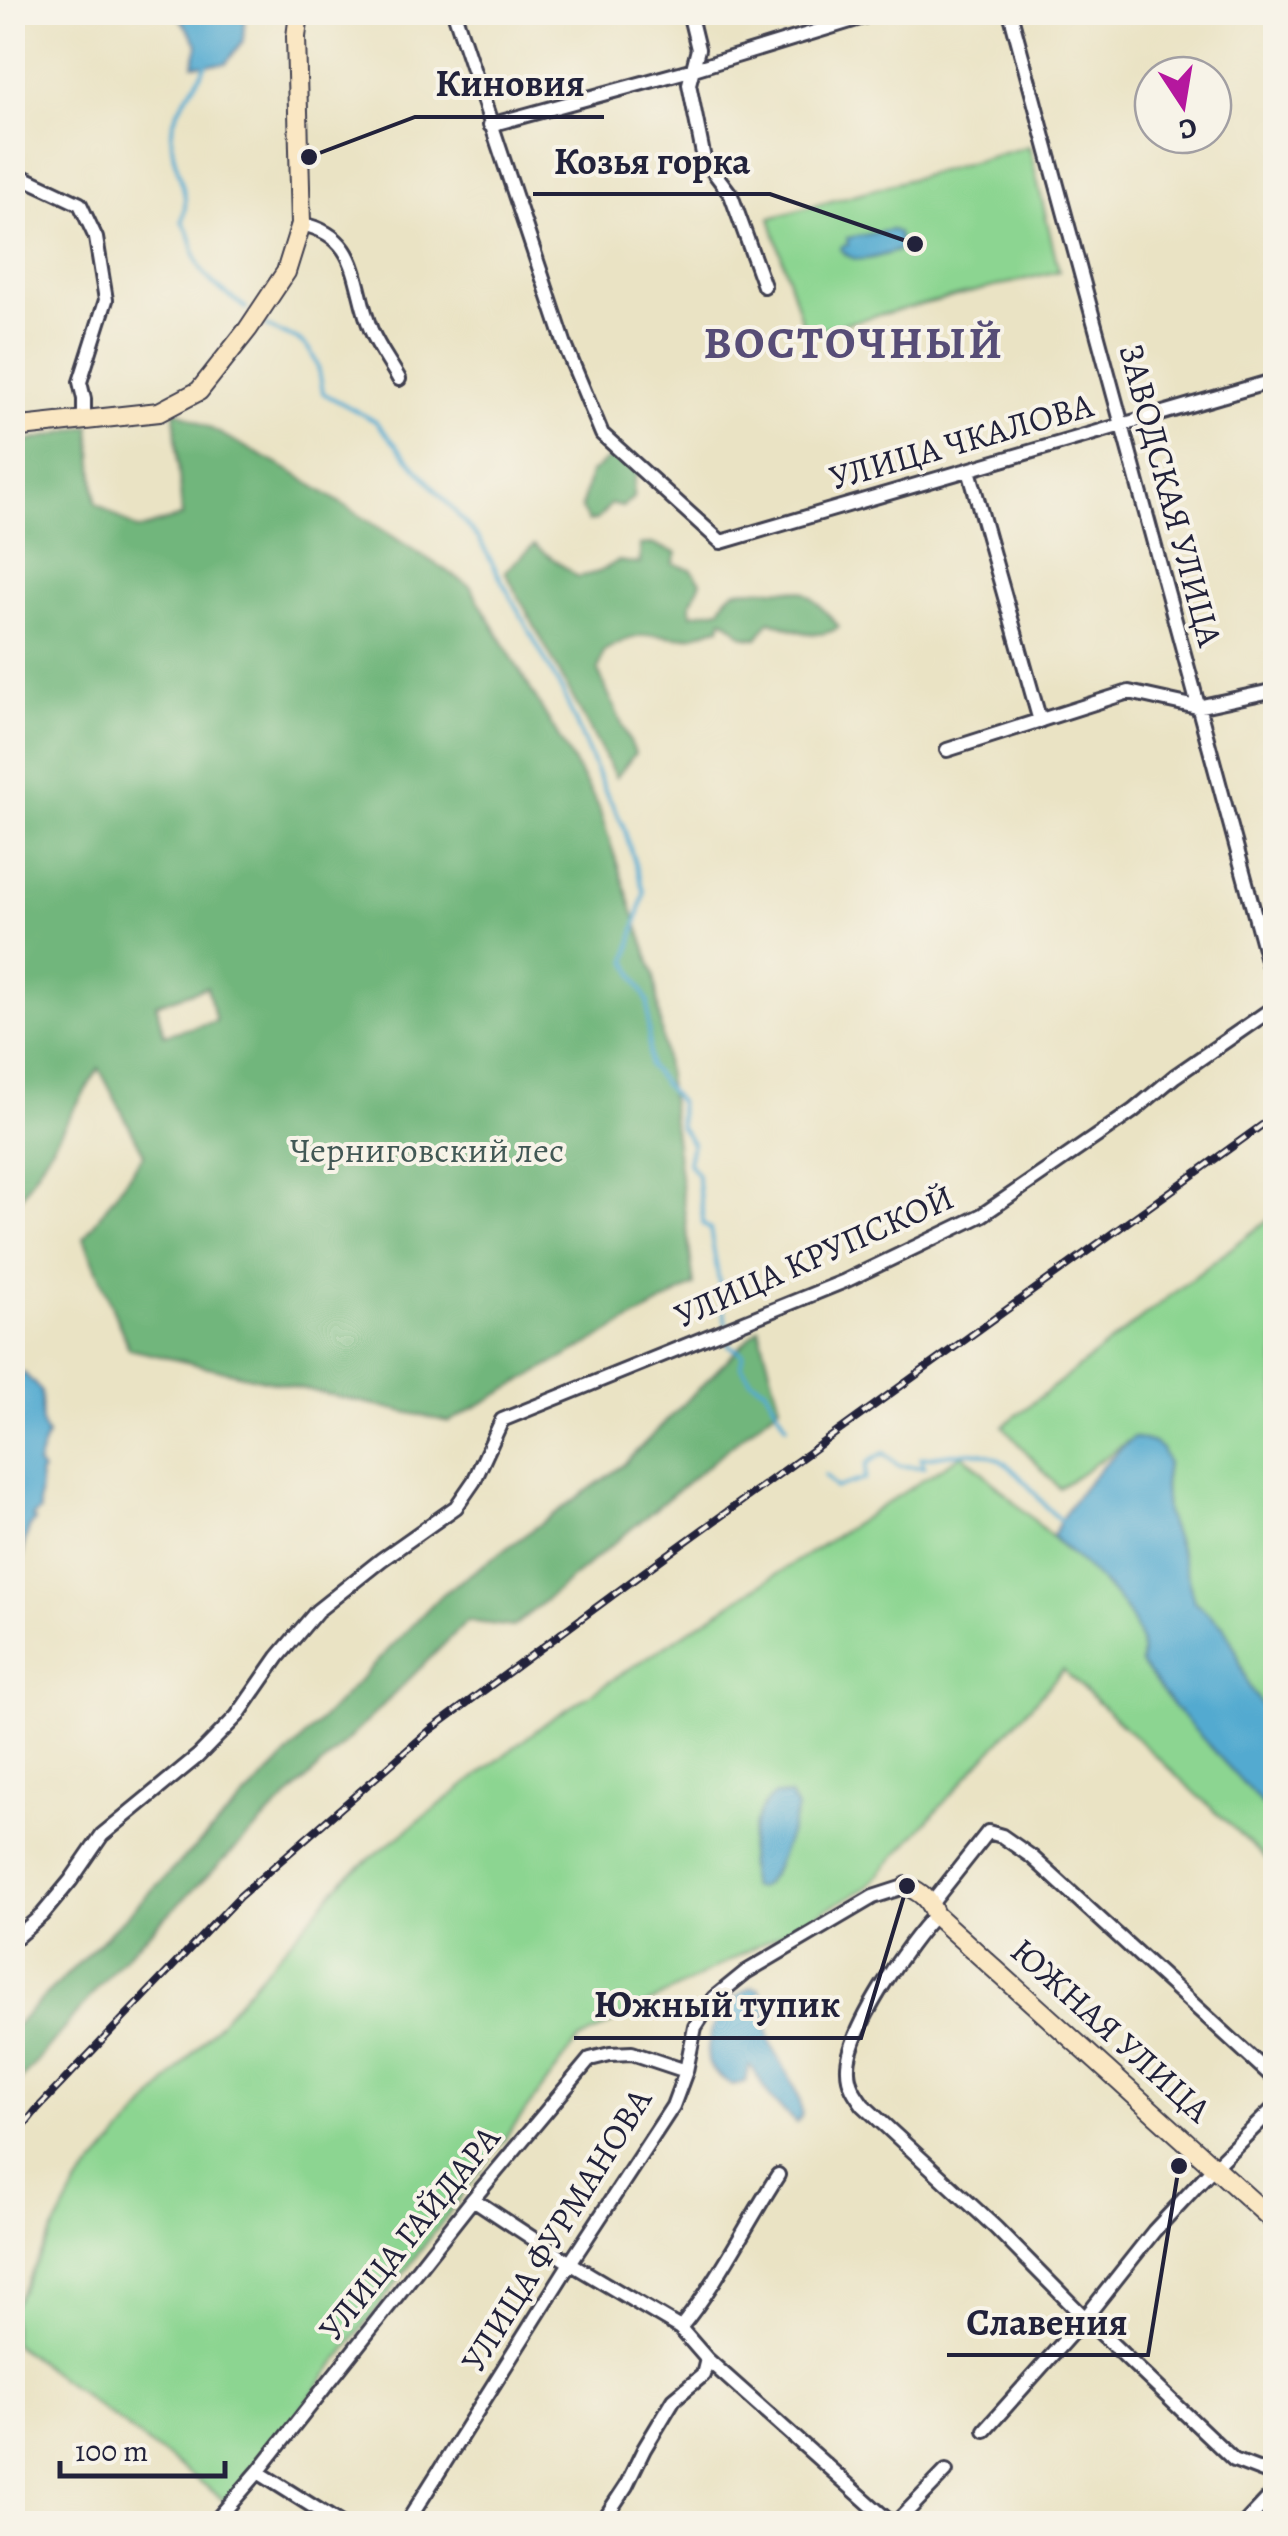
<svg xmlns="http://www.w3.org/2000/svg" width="1288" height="2536" viewBox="0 0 1288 2536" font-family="Alegreya,serif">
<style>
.green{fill:#8cd591;stroke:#577c66;stroke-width:2.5}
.forest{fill:#71b67b;stroke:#4a6c5b;stroke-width:2.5;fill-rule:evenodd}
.water{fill:#53aad0;stroke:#3a6686;stroke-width:2.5}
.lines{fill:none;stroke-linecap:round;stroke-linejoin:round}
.stream{stroke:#53aad0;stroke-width:4}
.street-casing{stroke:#403f50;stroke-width:18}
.secondary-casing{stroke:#403f50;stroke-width:22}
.street{stroke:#fff;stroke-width:12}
.secondary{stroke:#fae7c3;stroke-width:18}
.rail-casing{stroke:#22223b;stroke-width:8}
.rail{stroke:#f7f3e8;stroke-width:4;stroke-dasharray:11;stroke-linecap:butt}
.labels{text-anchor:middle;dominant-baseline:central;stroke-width:8;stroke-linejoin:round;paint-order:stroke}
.street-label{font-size:35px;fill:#22223b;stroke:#f7f3e8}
.park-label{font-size:35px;fill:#425855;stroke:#f7f3e8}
.district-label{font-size:45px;font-weight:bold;letter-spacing:2.5px;fill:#574d77;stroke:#f7f3e8}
.leader{fill:none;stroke:#22223b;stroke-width:4}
.callout-dot{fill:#22223b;stroke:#f7f3e8;stroke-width:4}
.callout-label{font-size:38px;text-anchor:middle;font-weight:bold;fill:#22223b;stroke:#f7f3e8;stroke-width:8;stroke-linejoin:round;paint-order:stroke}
</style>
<rect width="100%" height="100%" fill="#f7f3e8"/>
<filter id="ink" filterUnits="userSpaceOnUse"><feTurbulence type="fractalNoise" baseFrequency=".01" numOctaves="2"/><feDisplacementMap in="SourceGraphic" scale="20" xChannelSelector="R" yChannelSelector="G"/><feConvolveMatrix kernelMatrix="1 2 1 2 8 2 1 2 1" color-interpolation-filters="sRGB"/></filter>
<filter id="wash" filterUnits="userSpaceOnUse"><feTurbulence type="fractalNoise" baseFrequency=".0048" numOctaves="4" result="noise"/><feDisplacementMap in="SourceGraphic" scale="40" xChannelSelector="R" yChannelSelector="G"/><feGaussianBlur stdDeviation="2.25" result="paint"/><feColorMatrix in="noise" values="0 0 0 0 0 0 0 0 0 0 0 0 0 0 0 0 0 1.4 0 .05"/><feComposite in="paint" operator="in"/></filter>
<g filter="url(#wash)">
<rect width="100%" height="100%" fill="#eae3c4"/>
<path class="green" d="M1029 146 1059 271 805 333 770 218Z
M1275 1214V1726L1248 1685 1236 1650 1223 1626 1194 1601 1181 1554 1166 1514 1164 1486 1167 1463 1154 1443 1134 1437 1059 1488 1003 1426Z
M963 1454 1068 1552C1101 1575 1147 1620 1141 1664L1174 1707 1265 1807 1275 1813V1867L1063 1670 868 1887 578 2041 230 2504 13 2343 12 2310 77 2186 345 1878 547 1722Z"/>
<path class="forest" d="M174 409 292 472 470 586 597 803 654 974 694 1285 449 1422 129 1349 84 1238 144 1154 99 1068 18 1202 13 1203V445L90 426 96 503 138 530 182 516ZM207 987 216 1021 164 1035 156 1004Z
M616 453 638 472 634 480 633 498 622 507 611 504 598 519 589 522 581 509 590 473Z
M651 544 677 553 673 564 691 569 701 582 690 605 691 614 720 609C723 602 727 595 734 591 741 588 797 588 805 593 812 597 833 619 839 627 816 643 793 628 770 621L757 638C734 638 738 625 722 619L720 627C705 629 697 637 682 637 674 638 665 635 657 635 637 634 621 641 604 651L598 671 635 753 616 778 505 571 534 545 578 577 599 572 618 561 640 564V545Z
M759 1328 780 1405 513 1627 467 1621 368 1720 122 1959 13 2089V2028L272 1771 441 1595 623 1465Z"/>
<path class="water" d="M177 13H245L243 41 226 63 193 65 198 45Z
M892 230 898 233 901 247 897 251C877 256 855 268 841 249L842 246 848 245 847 238Z
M13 1370 24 1373 41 1391 42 1426 47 1435 37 1465 42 1471 39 1474C42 1488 36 1499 40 1511L32 1517 35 1521 30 1526 24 1544 23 1557 15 1573 13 1594Z
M1134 1437 1154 1443 1162 1449 1167 1463 1164 1486 1166 1514 1181 1554 1194 1601 1223 1626 1236 1650 1248 1685 1275 1726V1813L1265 1807 1174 1707 1141 1664C1148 1611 1086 1570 1053 1537 1065 1503 1106 1460 1134 1437Z
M775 1795 790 1796 797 1809C793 1824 774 1885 758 1888 756 1889 753 1887 751 1887 745 1859 750 1812 775 1795Z
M752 1987 759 1989C768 2003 765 2019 769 2036 776 2062 799 2082 801 2109 802 2118 801 2117 796 2123L772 2100 752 2067 749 2066 745 2082 732 2085C725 2080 712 2073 709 2064 707 2060 708 2053 708 2049 711 2019 726 2001 752 1987Z"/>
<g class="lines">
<path class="stream" d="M207 61C199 86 175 103 172 130 169 155 182 174 185 198 186 205 184 214 182 221 192 236 191 242 196 258 203 281 228 295 246 308
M267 326C278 334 288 334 298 340 317 351 320 374 323 393L375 421 479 539 562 691 604 789 623 825 644 893 627 961 648 1002 649 1066 679 1103 680 1126 692 1143 688 1162 698 1175C697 1192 703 1206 703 1224L710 1229 726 1323
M727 1332 729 1345 743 1354 741 1365 751 1380 765 1388 787 1426
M825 1475 836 1488 865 1479 867 1463 884 1453 898 1466 925 1467 920 1458C936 1457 953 1453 969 1452 1014 1451 1032 1498 1063 1523"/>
</g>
</g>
<g filter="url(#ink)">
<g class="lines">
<defs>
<path id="street" d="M454 12 565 345 602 434 721 542 1276 380
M689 12 698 49 689 84 704 159 731 195 764 286
M1010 12 1276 993
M490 125 694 69 880 12
M12 172 80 204 96 238 106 300 80 382 84 399V421
M301 224C362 236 352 285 371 330 378 347 390 363 399 379
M969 470 1040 721
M947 750 1129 692 1197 707 1276 690
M931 1904 988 1832 1002 1836 1032 1857 1276 2080
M935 1915C908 1942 846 2033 848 2070 848 2084 855 2094 863 2105L996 2228 1085 2318 1234 2460 1276 2476
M12 1941 42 1915 71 1880 102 1835 198 1756 237 1716 278 1657 317 1611 381 1560 456 1507 474 1481 502 1420 845 1281 982 1215 1133 1111 1175 1076 1276 1006
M473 2199 570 2263 680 2328 707 2359 892 2524
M680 2328C719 2281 745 2226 778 2175
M985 2430 1085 2318 1154 2231 1214 2167 1276 2106
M258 2472 341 2524
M213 2524 258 2472 473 2199 590 2059 610 2054 632 2053 686 2071
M406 2524 570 2263 673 2106 686 2071 695 2027 714 1998 746 1972 873 1897 907 1886
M601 2524 626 2486 644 2449 674 2399 703 2375 707 2359
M895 2524 946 2471
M1244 2524 1276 2490"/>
<path id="secondary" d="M12 428 159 412 199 391 248 329 286 272 301 224 296 37 298 21 305 12
M907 1886C922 1893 929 1899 935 1915L1276 2223"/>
</defs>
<use href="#street" class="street-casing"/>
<use href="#secondary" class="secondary-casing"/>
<use href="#street" class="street"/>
<use href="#secondary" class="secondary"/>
<defs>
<path id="rail" d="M12 2140 37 2109 239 1897 429 1731 663 1558 1276 1115"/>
</defs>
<use href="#rail" class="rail-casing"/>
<use href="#rail" class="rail"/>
</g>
</g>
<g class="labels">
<g class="street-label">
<text transform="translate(961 441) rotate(-16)">УЛИЦА ЧКАЛОВА</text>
<text transform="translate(1171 495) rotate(75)">ЗАВОДСКАЯ УЛИЦА</text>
<text transform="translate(814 1256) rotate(-24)">УЛИЦА КРУПСКОЙ</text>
<text transform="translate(1111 2030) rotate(42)">ЮЖНАЯ УЛИЦА</text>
<text transform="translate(556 2230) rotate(-58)">УЛИЦА ФУРМАНОВА</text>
<text transform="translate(409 2233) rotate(-51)">УЛИЦА ГАЙДАРА</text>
</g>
<g class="park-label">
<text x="427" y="1150">Черниговский лес</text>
</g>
<g class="district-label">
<text x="854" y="343">ВОСТОЧНЫЙ</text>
</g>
</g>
<path class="leader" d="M309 157L415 117H604M915 244L770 194H533M907 1886L861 2038H574M1179 2166L1148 2355H947"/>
<g class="callout-dot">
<circle cx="309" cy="157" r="10"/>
<circle cx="915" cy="244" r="10"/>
<circle cx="907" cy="1886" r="10"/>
<circle cx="1179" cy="2166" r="10"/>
</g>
<g class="callout-label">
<text x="510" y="96">Киновия</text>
<text x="652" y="174">Козья горка</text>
<text x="717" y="2017">Южный тупик</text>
<text x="1047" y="2335">Славения</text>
</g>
<rect width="1288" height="2536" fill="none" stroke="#f7f3e8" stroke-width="50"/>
<g transform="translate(1183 105) rotate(168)"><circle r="48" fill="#f7f3e8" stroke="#a29fa3" stroke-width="2.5"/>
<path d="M0-8L18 38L0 25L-18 38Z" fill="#b5179e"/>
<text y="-15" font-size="28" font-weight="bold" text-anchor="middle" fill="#22223b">С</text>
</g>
<path d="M60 2461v15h165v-15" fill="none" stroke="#22223b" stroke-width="5"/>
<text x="75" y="2461" font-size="30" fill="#22223b" stroke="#f7f3e8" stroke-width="8" paint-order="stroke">100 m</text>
</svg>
